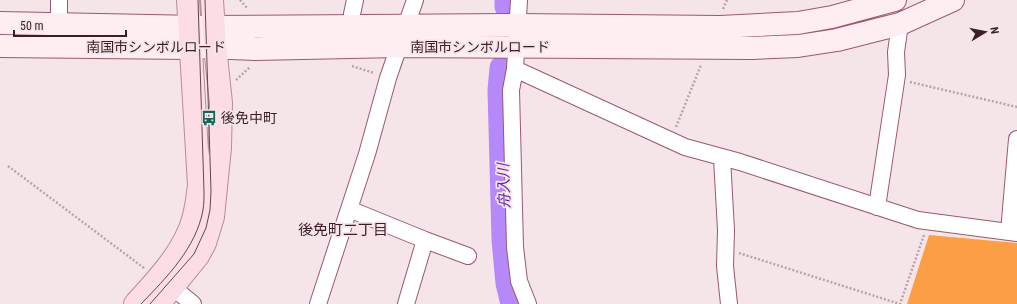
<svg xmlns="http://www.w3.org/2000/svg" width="1017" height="304" viewBox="0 0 1017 304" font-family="'Roboto Condensed','Noto Sans JP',sans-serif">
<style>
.green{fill:#fb9e45}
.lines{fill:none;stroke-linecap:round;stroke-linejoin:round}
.river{stroke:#b689fa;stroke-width:27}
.street-casing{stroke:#9b586d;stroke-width:18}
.secondary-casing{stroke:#9b586d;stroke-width:24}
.primary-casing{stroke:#b78c98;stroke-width:24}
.path{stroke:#b8a4aa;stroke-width:2.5;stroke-dasharray:2 2;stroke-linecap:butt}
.street{stroke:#fff;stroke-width:16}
.secondary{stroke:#feeef2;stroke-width:22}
.primary{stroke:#fcdde6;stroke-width:22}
.tram{stroke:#61474f;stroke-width:1}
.labels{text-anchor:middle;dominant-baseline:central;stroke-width:3.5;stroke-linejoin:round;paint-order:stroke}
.street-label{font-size:14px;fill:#3b1e27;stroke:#f5e5e9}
.poi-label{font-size:14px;fill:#3b1e27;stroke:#f5e5e9;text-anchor:start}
.water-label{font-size:15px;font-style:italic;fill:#6524a8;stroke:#f5e5e9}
.neighbourhood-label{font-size:15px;fill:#3b1e27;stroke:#f5e5e9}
</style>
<rect width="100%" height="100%" fill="#f5e5e9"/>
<path class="green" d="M929 235 1017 243V304H907Z"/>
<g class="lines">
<path class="river" d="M508 6V0
M503 68 501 90 505 240 509 283 514 304"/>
<defs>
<path id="street" d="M519 0 515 69 511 90 515 247 519 281 528 304
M352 14 355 0
M59 24V0
M515 69 685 147 740 162 918 220 1017 233
M722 158 726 230 725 266 729 304
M877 207 897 75 896 52 900 24
M349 209 425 240 468 256
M1009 232 1017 139
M165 281 193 304
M318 304 367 154 388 78 415 0
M406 304 425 240"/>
<path id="secondary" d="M0 23 199 27 517 25 720 27 798 23 832 17 895 0
M0 46 191 48 207 47 255 49 398 46 752 48 798 46 837 40 900 24 953 0"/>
<path id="primary" d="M135 304C154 283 176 260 188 233 195 218 197 201 199 185L188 0
M159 304 198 256 205 243 213 217 220 148 221 103 215 47 212 0"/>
</defs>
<use href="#street" class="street-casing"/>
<use href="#secondary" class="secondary-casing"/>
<use href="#primary" class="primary-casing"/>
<path class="path" d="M240 0 248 9
M723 9 727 0
M352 66 374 73
M236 80 250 67
M910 82 1017 107
M676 127 701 65
M8 166 144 268
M739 253 900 304 924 235"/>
<use href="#street" class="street"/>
<use href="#secondary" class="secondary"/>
<use href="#primary" class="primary"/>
<path class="tram" d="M141 304C167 277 196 248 203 210 204 204 204 198 204 192L198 0
M150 304 194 254 206 228 210 210 211 191 205 0"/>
</g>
<defs>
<symbol id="bus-bare" viewBox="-9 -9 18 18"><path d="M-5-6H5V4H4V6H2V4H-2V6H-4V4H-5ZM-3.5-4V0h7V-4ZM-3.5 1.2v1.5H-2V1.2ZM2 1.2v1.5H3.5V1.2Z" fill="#1a6358" stroke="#f5e5e9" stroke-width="2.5" paint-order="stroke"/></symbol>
</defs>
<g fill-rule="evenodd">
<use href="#bus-bare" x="198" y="107" width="22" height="22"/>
</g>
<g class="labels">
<g class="street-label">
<text x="156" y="47">南国市シンボルロード</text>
<text x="480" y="47">南国市シンボルロード</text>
</g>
<g class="poi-label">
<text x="221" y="118">後免中町</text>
</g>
<g class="water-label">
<text transform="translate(504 186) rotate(-92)">舟入川</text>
</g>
<g class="neighbourhood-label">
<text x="343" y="230">後免町二丁目</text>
</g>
</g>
<g transform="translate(985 32) rotate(80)" stroke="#f5e5e9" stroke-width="3" paint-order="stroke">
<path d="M0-3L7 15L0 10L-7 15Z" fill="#3b1e27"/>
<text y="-6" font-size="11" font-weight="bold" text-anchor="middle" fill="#3b1e27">N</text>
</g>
<path d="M14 30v6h112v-6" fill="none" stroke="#3b1e27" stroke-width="2"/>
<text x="20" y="30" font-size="12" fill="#3b1e27" stroke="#f5e5e9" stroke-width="3" paint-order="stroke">50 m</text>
</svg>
